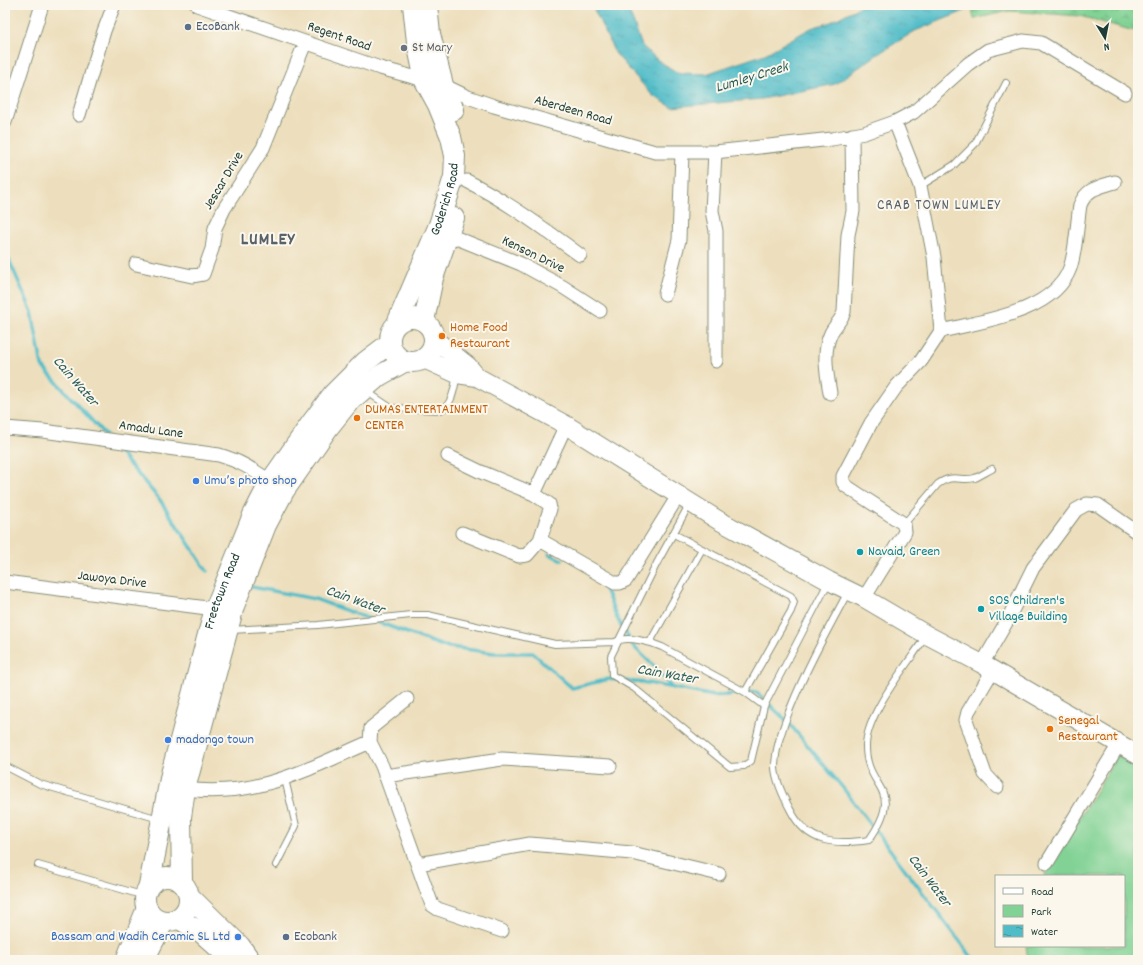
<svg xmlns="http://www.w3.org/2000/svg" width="1143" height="965" viewBox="0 0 1143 965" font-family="Dekko,sans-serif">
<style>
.green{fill:#81d294;stroke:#508864}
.wetland{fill:url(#wetland-marsh);stroke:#508864}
.water{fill:url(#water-ripples);stroke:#377c7e}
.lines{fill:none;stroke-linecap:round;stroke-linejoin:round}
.stream{stroke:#4fbcc8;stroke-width:3.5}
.service-casing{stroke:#868e78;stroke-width:8}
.minor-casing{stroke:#868e78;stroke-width:15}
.secondary-casing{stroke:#868e78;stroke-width:20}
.primary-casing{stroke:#868e78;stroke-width:22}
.service{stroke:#fff;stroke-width:6}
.minor{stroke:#fff;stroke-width:13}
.secondary{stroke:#fff;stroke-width:18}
.primary{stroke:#fff;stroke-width:20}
.service-dot{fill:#5c6f8a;stroke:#fbf7ec;stroke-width:1.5}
.worship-dot{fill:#6b7280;stroke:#fbf7ec;stroke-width:1.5}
.food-dot{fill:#e8710a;stroke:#fbf7ec;stroke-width:1.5}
.shop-dot{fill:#3f7fe0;stroke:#fbf7ec;stroke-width:1.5}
.culture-dot{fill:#0f9aa8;stroke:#fbf7ec;stroke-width:1.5}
.labels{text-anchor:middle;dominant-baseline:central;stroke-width:4;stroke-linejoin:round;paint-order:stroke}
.service-label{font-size:14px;fill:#4e5e75;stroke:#fbf7ec;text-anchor:start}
.street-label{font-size:14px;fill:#1f3d34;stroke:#fbf7ec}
.worship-label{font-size:14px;fill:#5b616d;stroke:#fbf7ec;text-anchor:start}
.food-label{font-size:14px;fill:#c56008;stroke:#fbf7ec;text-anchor:start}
.shop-label{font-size:14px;fill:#366cbe;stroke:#fbf7ec;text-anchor:start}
.culture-label{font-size:14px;fill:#0d838f;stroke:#fbf7ec;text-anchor:start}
.water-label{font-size:15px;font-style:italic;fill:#2b5d59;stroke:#fbf7ec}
.neighbourhood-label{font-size:15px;letter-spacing:1px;fill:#596169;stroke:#fbf7ec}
.district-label{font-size:18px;font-weight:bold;letter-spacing:1px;fill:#596169;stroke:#fbf7ec}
</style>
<defs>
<pattern id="wetland-marsh" width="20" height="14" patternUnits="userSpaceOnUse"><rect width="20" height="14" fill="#81d294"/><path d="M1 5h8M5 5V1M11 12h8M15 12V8" fill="none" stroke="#69ac7a"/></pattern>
<pattern id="water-ripples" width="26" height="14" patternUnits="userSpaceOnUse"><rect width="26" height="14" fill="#4fbcc8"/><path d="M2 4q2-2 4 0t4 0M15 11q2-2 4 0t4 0" fill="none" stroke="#419aa3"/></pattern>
</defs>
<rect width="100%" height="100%" fill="#fbf7ec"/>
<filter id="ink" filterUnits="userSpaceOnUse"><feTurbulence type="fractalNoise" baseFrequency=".025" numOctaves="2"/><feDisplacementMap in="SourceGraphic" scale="8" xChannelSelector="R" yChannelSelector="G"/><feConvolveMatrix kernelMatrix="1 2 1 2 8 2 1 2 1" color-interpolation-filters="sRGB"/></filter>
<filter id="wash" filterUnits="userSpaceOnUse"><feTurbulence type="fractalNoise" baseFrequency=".012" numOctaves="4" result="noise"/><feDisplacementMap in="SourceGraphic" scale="16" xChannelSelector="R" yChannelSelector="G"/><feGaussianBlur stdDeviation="0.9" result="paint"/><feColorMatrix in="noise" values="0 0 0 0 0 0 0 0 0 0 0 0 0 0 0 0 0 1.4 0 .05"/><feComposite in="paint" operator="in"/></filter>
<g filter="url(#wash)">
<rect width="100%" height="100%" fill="#eddfbd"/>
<path class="green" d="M1118 755 1138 765V960H1028L1026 946H1124V876H1044Z"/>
<path class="wetland" d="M1000 5H1138V32L1080 16 1009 11 974 19 972 8Z"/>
<path class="water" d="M592 5H627L642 46 659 61 678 73 706 74 765 54 811 28 831 22 863 5H1000L972 8 915 31 881 52 835 84 762 99 672 107 652 95 615 53Z"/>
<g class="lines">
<path class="stream" d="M5 251 32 312 42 366 105 435
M118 451 160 500 207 571
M549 554 562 560
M601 579 617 618 634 647 656 668 672 688
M252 587 315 599 443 646 494 653H533L572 688 609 679 618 680
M624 681 648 683 714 696 756 692 788 722 843 788 974 960"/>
</g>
</g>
<g filter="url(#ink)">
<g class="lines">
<defs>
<path id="service" d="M920 186 954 165 975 144 1006 83
M366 391 391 408 441 410C453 404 454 388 457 375
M689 505 657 563 611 656 612 675 634 688 730 767 744 766 751 761 764 706 828 583
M904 524 938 484C953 473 961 482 975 478 980 476 986 472 992 469
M674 534 791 596 794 602 791 611 745 692
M848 592C827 631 806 669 790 709 783 728 775 747 775 768 776 782 784 798 791 811 808 844 835 845 869 840 907 786 865 791 866 745 867 712 908 664 926 636
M231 630 318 625 411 615H428L555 644 615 642C627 635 650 642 662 647L745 692 764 706
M650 642 702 549
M5 766 40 784 159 819
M38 865 145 896
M276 865 296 826 285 779"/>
<path id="minor" d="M197 5 380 68 443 85 468 97 494 106 655 152H715L832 139 864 133 895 122 914 112 968 64 988 50 1023 41 1041 43 1125 93
M79 115 104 31 114 5
M5 122 42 5
M715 152 712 211 716 231V361
M467 181C508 202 543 228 580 255
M449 235 521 264 563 287 600 311
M136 264 192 276 203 274 212 249 215 228 224 209 263 148 305 43
M665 294 679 240 682 153
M941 331C981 321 1054 313 1070 268 1076 251 1077 224 1080 205 1087 188 1099 187 1115 182
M830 393C827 374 822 352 831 333 835 325 841 321 844 312L848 235 853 211 852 135
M5 428 43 431 219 455C245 463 254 471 276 485
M448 456 481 472 534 494 566 425
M534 494 549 504 550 509 540 540
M462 533 519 556 527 555 540 540 615 583H620L626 580 678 496
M5 582 215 609
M864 598 905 532 904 524 846 486 843 482V476L871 423 896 387 921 361 941 331 934 257 920 186 895 122
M982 664 1007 621 1033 568 1076 510 1087 504 1098 505 1138 533
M993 670 968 712 966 720 985 774 997 787
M370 742 371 728 407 699
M385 776 502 759 610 766
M185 789C258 798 305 770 370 742L382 766 432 905 438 909 502 931
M1047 863 1119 744
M418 864 530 844 632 853 719 874"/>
<path id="secondary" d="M434 339 468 366 477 377
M424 359 457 374 477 377 566 425 718 520 829 581 864 598 927 635 982 664 1138 755"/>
<g id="primary">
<path d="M427 5 430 34 443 85 454 110"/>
<circle cx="412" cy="340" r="22"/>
<path id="s1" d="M398 321 439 225 454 177 455 156 451 137 438 105 425 81 417 42 413 5"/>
<path d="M424 321 433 278 454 218"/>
<circle cx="167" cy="899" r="22"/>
<path d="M182 882 181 817 185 789 234 606 266 525 284 491 328 428 348 403 379 376 404 362"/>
<path id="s2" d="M149 885 171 774 207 638 215 609 253 515 270 482 312 422 333 394 365 362 390 343"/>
<path d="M190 897 240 946 250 960"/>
<path d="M179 919 201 932 232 960"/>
<path d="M126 960 147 908"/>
<path d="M144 960 164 921"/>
</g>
</defs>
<use href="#service" class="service-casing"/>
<use href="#minor" class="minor-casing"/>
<use href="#secondary" class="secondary-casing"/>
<use href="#primary" class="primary-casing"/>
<use href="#service" class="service"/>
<use href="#minor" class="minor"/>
<use href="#secondary" class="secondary"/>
<use href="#primary" class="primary"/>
</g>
</g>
<g class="service-dot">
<circle cx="188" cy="27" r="4"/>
<circle cx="286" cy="937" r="4"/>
</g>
<circle class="worship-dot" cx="404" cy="48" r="4"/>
<g class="food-dot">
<circle cx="442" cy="336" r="4"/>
<circle cx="357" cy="418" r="4"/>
<circle cx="1050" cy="729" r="4"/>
</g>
<g class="shop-dot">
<circle cx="196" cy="481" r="4"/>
<circle cx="168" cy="740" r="4"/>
<circle cx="238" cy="937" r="4"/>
</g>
<g class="culture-dot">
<circle cx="860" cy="552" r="4"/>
<circle cx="981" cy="609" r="4"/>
</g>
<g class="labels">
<g class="service-label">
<text x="196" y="27">EcoBank</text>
<text x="294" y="937">Ecobank</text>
</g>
<g class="street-label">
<text transform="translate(339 37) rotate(19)">Regent Road</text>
<text transform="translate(573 111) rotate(16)">Aberdeen Road</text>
<text transform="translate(224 181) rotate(-59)">Jescar Drive</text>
<text stroke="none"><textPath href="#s1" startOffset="131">Goderich Road</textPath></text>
<text transform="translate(533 255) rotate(26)">Kenson Drive</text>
<text transform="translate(151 430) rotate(8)">Amadu Lane</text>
<text transform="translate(112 580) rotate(7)">Jawoya Drive</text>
<text stroke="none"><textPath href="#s2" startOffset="303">Freetown Road</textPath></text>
</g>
<g class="worship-label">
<text x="412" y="48">St Mary</text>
</g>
<g class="food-label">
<text x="450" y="328">Home Food<tspan x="450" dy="16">Restaurant</tspan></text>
<text x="365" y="410">DUMAS ENTERTAINMENT<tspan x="365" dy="16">CENTER</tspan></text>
<text x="1058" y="721">Senegal<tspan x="1058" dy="16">Restaurant</tspan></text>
</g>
<g class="shop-label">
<text x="204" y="481">Umu’s photo shop</text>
<text x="176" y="740">madongo town</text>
<text x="230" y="937" text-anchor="end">Bassam and Wadih Ceramic SL Ltd</text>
</g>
<g class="culture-label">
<text x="868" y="552">Navaid, Green</text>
<text x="989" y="601">SOS Children's<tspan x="989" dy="16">Village Building</tspan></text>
</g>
<g class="water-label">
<text transform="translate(752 78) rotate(-17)">Lumley Creek</text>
<text transform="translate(75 382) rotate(49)">Cain Water</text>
<text transform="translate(355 601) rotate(20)">Cain Water</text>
<text transform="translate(667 675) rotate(10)">Cain Water</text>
<text transform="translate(929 881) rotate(53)">Cain Water</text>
</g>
<g class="neighbourhood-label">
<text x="939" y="206">CRAB TOWN LUMLEY</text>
</g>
<g class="district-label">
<text x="268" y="240">LUMLEY</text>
</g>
</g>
<rect width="1143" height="965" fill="none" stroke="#fbf7ec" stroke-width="20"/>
<rect x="995" y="875" width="130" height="72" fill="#fbf7ec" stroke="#a3ada2"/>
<rect x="1003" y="888" width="20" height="6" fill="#ffffff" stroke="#a3ada2"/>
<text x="1031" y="895" font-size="12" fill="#1f3d34">Road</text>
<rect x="1003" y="905" width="20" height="12" fill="#81d294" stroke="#a3ada2"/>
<text x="1031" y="915" font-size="12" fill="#1f3d34">Park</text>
<rect x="1003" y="925" width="20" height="12" fill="url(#water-ripples)" stroke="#a3ada2"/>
<text x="1031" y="935" font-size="12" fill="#1f3d34">Water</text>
<g transform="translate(1105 38) rotate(170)" stroke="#fbf7ec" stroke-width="3" paint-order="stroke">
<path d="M0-3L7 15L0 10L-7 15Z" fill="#1f3d34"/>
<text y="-6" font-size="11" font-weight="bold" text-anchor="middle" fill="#1f3d34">N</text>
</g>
</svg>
